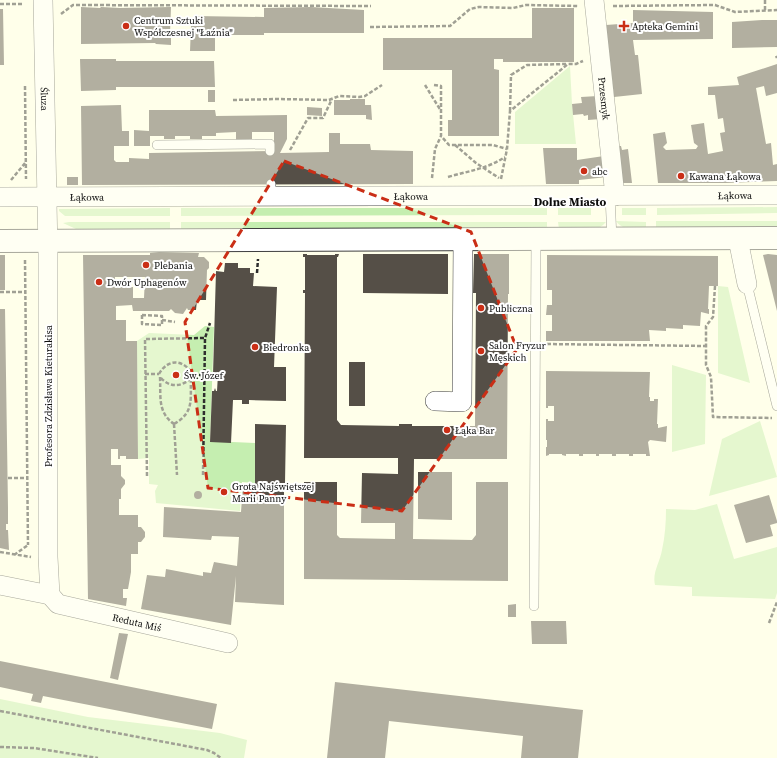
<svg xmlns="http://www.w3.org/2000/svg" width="777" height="758" viewBox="0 0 777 758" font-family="'Source Serif 4',serif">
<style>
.green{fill:#c5eeb0}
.building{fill:#554f47;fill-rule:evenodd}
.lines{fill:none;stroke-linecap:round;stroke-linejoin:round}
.service-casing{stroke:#3f3f3f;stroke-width:10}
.minor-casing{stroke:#3f3f3f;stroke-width:20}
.tertiary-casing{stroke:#3f3f3f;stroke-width:24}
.path{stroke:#2e2e2e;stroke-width:2.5;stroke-dasharray:4 2;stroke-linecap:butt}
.service{stroke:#fff;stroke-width:9}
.minor{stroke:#fff;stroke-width:19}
.tertiary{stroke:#fff;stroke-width:22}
.marked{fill:none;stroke:#ca2e16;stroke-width:3;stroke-dasharray:8 5;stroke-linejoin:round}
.poi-dot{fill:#ca2e16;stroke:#fff;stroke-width:1.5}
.labels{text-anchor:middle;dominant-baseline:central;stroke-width:4;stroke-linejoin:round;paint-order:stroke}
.poi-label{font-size:10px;fill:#0c0c0c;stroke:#fff;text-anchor:start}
.street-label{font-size:10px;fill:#0c0c0c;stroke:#fff}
.quarter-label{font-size:12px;font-weight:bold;fill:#0c0c0c;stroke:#fff}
</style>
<rect width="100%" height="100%" fill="#ffffea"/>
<path class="green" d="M570 66 572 104 576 144H515V112Z
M777 207V213L657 215V208Z
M170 208V216H65L59 211V209Z
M181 208H547V215L181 216Z
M558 208H591V215H558Z
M622 208H646V215H622Z
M616 221 646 222V229C635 229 623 231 616 221Z
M656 221H777V228L656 229Z
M69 222H170V230H83L76 229 63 223Z
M181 222H547V229L181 230Z
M558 222H606L603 225 597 229H559Z
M718 286 728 287 750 383 718 373Z
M205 326 214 327 210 441 255 443V483L242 482 240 511 156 503 155 491 158 485 149 484V458L138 459 137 341 149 333 194 335Z
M672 365 706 375 705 444 672 452Z
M760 421 777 477 709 496 722 439Z
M717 504 734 559 777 547V593L775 599 692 596V587L655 585C652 573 660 562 662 550 665 536 666 523 666 509L695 510Z
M0 699 88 717 220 733 247 740 244 758H0Z"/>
<path class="building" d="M81 7 100 8 101 7 120 8 171 7 170 33 171 35V45L156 44 155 43 81 44Z
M311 7 364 10V33H264V35H215V51H190L191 26H195V16L264 17V8Z
M532 8H574V62H503V59H494V69L499 70V136H448V120H452V70H383V38H532Z
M0 9H3L4 65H0Z
M633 10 713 12V39L633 40 635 55H638L642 94 614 97 606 25 633 23Z
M762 20H777V47L732 48V22Z
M80 59H116V61H214L215 87H116V90L81 91Z
M777 64V93L766 96 764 86 756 88 766 144 771 143 773 165 777 164V181L726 183H658L653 134 665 132 667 143 663 147 666 150 696 149 698 146 694 143 691 125 704 123 708 154 723 151 720 133 725 132 723 118 718 119 715 95H708V87L739 85 737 77Z
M208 90H215V102H208Z
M598 96 601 119 588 120V115L584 116 583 114 573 115 572 104 582 103 581 97Z
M350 99H365V105H371L372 120 366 119V115H334V100H350Z
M121 105 122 131H129V146H114V160L116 162H129V158L149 159V153L274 151V132H252V140H236V132L216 133V136H202V139H190V136H175V139H164V136H150V146H134V130L149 131V110H215L216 116 287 115V139L280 153 329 152V133H340V144H370L371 150 413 151V184L82 185 81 106Z
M307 107 322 108V116L307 115Z
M615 146H621L622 150 628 149 632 183H619Z
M543 148H577V160L604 156 607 177 579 180V184H546Z
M67 177H78V185H67Z
M159 252 199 253 198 257H204L209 262V268L207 270 206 300H197L196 310H188L187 308 183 314 175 313 171 309 169 311H133L132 305 116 306V320H126V341H137L138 459H126V456H120V459H118V449H111V465H121V476L125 480V484L121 489V499H119V515H138V527H141L145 532V537L141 542H138V554H131V572L128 589H123V598H127L126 606 88 599 83 255H150V253ZM115 277H145L144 298H133V287H115Z
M303 254H307V255H335V254H339L338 257H337V420L341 425 399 426V424H412V426H475L476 293H473L474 254H509V294H508L507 459H414L413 539 472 540 476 535V482H508V581L304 579V482H337V535L340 538 395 539V523H361L362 473 398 474V458H304L305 293H303V290H305V257H303Z
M363 254H448V294L363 293Z
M768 254 777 255V311L763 255Z
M0 255H5V290H0Z
M547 255 718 256V286H709L708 309H709V314L701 312 700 326 683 325V329L666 328V331L649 330 650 341H546V331H552V315H546L547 305H552V290H547Z
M225 263H238V268H250V273H254L253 286 277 287 274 367H286V401L249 400V404H242V400H233L231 443 210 442 212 391H214L215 388 216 391H217L218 374H213L216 271 224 272Z
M0 309H5L8 508V524H6V530H8L9 550 0 548Z
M349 362H365V406H349Z
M546 371 650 372 649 397H650V401H654V399H658L657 424H658V428L667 426 666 442 650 440 648 442 650 456H646V454H633V456H629V454H616V456H612V454H599V456H596V454H583V456H579V454H566V456L562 455V454H549V455L546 456V447H547V440H546V419H548V421H554V406H548V408H546Z
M255 424 286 425 285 483H284V605L235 602 236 576 231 625 141 609 147 575 165 577 166 569 203 576V572L211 573 214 562 237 566 239 537 212 536 211 540 163 537 164 507 241 512 243 484H255Z
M418 472H452V520L418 519Z
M194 495a4 4 0 1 1 8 0a4 4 0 1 1-8 0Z
M769 495 777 521V523L770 525 773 536 746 543 734 505Z
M516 604V617H508V605Z
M531 621H566L567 644H532Z
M119 633 128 634 118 680 110 678Z
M0 661 217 704 212 729 43 696 41 703 31 701 33 694 0 687Z
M335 682 583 710 578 758H521L523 736 389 721 385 758H327Z"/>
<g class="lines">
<defs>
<path id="service" d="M157 145 270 144V151
M271 184V196
M610 196 612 239
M747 284 777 406
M534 606 536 239"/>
<g id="minor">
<path id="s1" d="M43 0 48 252V557L50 595"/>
<path id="s2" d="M594 0 615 196"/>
<path id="s3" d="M0 197 777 195"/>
<path d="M738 239 747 284"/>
<path d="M435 401 462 402 463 239"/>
<path d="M0 585 50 595"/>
<path id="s4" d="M50 595 58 604 228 643"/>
</g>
<path id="tertiary" d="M0 241 777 238"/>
</defs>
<use href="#service" class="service-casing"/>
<use href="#minor" class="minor-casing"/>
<use href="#tertiary" class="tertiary-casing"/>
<path class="path" d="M765 0V11
M0 4H24
M613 6 715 5 735 12 777 10
M61 14 73 5 371 6
M370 27 450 26 470 9 479 7 513 8 526 5 578 6
M776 56 777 58
M425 85 441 111
M434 85 441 86V136L449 145H493L507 149
M25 86 26 179
M233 100 278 99 329 100 339 96 359 97 365 96 382 85
M510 111 511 75 527 65 567 64
M455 145 476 163 499 178
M290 150 308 118H323L332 99
M448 177C468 171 487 169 505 157
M432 178 435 149 441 136
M501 179 507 149 510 111 568 64H576L583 61
M11 180 26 162
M25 260 28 545
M257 273 258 259
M715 286 713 317 706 326V365L711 377 713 417 772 418
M0 292H25
M142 315 162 316V325L142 324Z
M162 320 175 322
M547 344 706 346
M145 374H159
M159 374C168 358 184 359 193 375
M193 375H204
M160 377C161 396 157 412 174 424
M161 378C170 388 182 387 191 378
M174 424C195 412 190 399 191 378
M174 424 177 475
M203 475 205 338 210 323
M147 476 145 339 205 338
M8 478H27
M0 552 31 557
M14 555 28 545
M769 623 777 602
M0 711 207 750 214 753 221 758
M0 747 34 748 98 758"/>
<use href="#service" class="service"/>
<use href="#minor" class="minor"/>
<use href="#tertiary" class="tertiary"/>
</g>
<path d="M0 0H777V758H0ZM284 161 471 232 517 349 402 511 208 488 185 322Z" fill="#ffffea" fill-opacity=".55" fill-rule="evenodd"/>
<path class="marked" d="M284 161 471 232 517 349 402 511 208 488 185 322Z"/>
<g class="poi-dot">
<circle cx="126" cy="26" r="4"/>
<path d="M622 20h4v4h4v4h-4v4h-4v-4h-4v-4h4z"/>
<circle cx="584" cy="171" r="4"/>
<circle cx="681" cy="176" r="4"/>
<circle cx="146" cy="265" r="4"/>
<circle cx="99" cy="282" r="4"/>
<circle cx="481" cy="308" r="4"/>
<circle cx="255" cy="347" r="4"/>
<circle cx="481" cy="351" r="4"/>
<circle cx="176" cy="375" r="4"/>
<circle cx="447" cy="430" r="4"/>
<circle cx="224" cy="492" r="4"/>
</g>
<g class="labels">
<g class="poi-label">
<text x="134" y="20">Centrum Sztuki<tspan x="134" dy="12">Współczesnej "Łaźnia"</tspan></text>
<text x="632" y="26">Apteka Gemini</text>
<text x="592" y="171">abc</text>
<text x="689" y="176">Kawana Łąkowa</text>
<text x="154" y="265">Plebania</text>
<text x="107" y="282">Dwór Uphagenów</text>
<text x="489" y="308">Publiczna</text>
<text x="489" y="345">Salon Fryzur<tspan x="489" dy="12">Męskich</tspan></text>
<text x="263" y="347">Biedronka</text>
<text x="184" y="375">Św. Józef</text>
<text x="455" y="430">Łąka Bar</text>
<text x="232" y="486">Grota Najświętszej<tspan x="232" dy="12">Marii Panny</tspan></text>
</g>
<g class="street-label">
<text stroke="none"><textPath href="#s2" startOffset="99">Przesmyk</textPath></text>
<text stroke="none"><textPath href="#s1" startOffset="99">Śluza</textPath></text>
<text stroke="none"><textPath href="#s3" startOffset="735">Łąkowa</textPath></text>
<text stroke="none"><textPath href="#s3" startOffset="87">Łąkowa</textPath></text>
<text stroke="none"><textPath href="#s3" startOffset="411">Łąkowa</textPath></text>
<text transform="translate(48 396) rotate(-90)">Profesora Zdzisława Kieturakisa</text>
<text stroke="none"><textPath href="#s4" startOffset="93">Reduta Miś</textPath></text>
</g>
<g class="quarter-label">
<text x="570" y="202">Dolne Miasto</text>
</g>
</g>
</svg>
